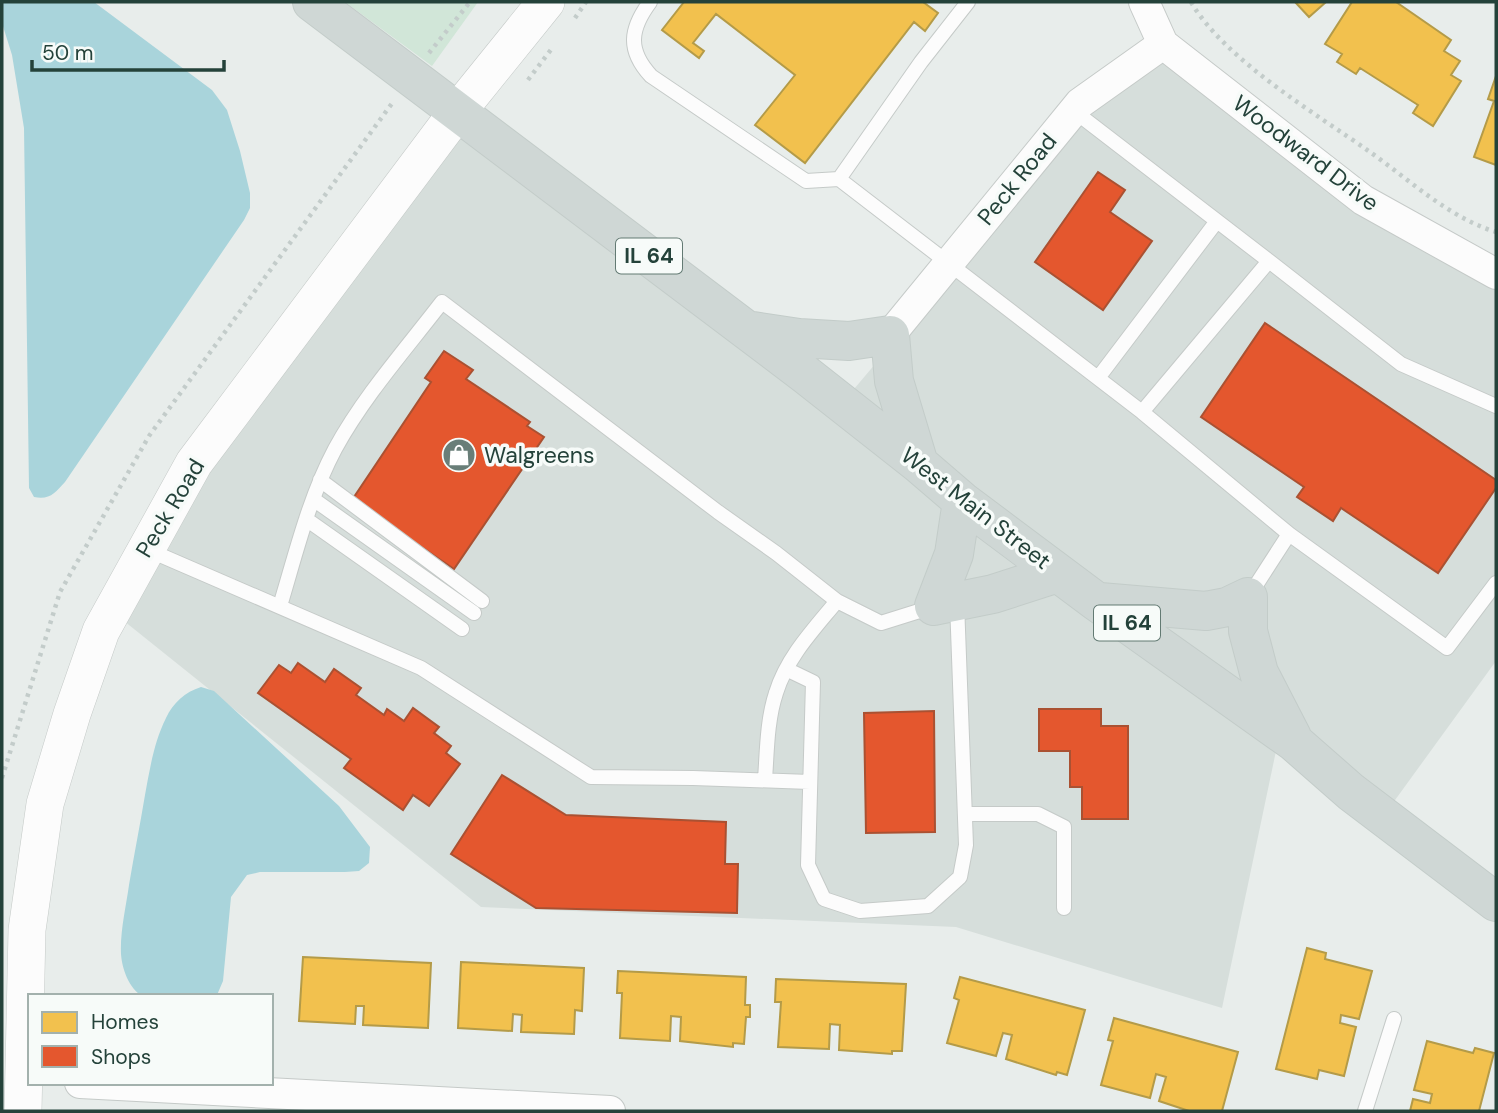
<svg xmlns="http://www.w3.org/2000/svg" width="1498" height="1113" viewBox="0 0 1498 1113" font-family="'DM Sans',sans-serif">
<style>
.built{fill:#d6dedb}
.green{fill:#d1e6d8}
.water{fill:#a9d4db}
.homes{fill:#f2c14e;stroke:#b49b48;stroke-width:2}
.shops{fill:#e4572e;stroke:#aa5132;stroke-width:2}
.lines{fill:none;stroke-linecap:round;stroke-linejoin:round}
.service-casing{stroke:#c5cac8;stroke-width:16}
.minor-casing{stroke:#c5cac8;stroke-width:32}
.tertiary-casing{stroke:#c5cac8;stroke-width:38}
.primary-casing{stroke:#c3ccc9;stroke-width:40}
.path{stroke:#c3ccca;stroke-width:4.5;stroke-dasharray:3.5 5;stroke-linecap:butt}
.service{stroke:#fcfcfc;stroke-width:14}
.minor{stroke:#fcfcfc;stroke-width:30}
.tertiary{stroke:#fcfcfc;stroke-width:37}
.primary{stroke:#cfd7d5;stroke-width:38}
.labels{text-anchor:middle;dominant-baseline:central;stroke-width:7;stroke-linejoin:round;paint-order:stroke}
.shield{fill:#f7fbf9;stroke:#637a73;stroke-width:2}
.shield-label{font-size:21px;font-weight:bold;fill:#24423a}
.street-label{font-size:23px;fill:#24423a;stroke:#f7fbf9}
.poi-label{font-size:23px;fill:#24423a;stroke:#f7fbf9;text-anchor:start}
</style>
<rect width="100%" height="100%" fill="#e8edeb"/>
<path class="built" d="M1165 57 1496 284V661L1390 807 849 395 1085 115Z
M460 129 1276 751 1222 1008 956 927 481 907 119 617 205 468Z"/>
<path class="green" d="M345 2H478L432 66Z"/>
<path class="water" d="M2 2H94L212 90 227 110 240 151 250 193V208L244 220 65 482C55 493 50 500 34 497L29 488 24 128 12 55 2 23Z
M201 687 214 691 339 806 370 847 369 863 359 871 345 872H260L247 875 231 897 223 981 217 995 142 996C129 988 122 969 121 954 120 931 126 907 129 885 134 855 140 825 145 795 150 768 154 742 166 718 173 703 185 692 201 687Z"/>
<path class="homes" d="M684 2H923L938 13 925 31 914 22 805 163 755 125 795 75 716 14 693 43 704 51 699 58 662 30Z
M1295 2H1326L1309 17Z
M1352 2H1396L1451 40 1444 51 1460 61 1451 75 1461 81 1433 126 1413 113 1418 105 1360 68 1356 74 1337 62 1342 54 1325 44Z
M1496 76V165L1474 157 1494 101 1488 99Z
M1307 948 1326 953 1325 959 1372 971 1359 1019 1341 1015 1340 1023 1356 1027 1344 1076 1319 1070 1317 1079 1276 1069Z
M303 957 431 963 428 1028 363 1025 364 1006H356L355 1024 299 1021Z
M461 962 584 968 582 1011 575 1010 574 1034 521 1032 522 1015 513 1014 512 1031 458 1028Z
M618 971 746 977 745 1005H750V1017H746L744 1044 733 1043V1047L680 1041 681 1017 671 1016 670 1041 620 1038 622 993H617Z
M960 977 1085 1010 1067 1075 1057 1072 1056 1075 1006 1059 1012 1035 1003 1033 996 1056 947 1043 959 1000 954 998Z
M776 979 906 984 902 1051H892V1054L839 1050 840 1025 830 1024 829 1049 778 1047 781 1002H775Z
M1114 1018 1238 1052 1222 1111H1189L1159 1101 1166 1077 1156 1074 1150 1098 1101 1085 1113 1041 1108 1040Z
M1427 1041 1473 1053 1475 1048 1494 1053 1479 1111H1410L1413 1099 1430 1103 1432 1094 1414 1090Z"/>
<path class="shops" d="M1098 172 1125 190 1110 212 1152 241 1103 310 1035 262Z
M1265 323 1496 480V488L1438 573 1341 508 1333 521 1297 497 1304 487 1201 417Z
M444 351 473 370 466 379 530 422 527 426 544 437 454 569 352 500 431 382 425 378Z
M298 663 325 682 334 669 361 688 356 695 384 715 387 709 404 721 413 708 439 727 434 733 451 746 446 753 460 764 429 806 413 795 403 810 344 768 351 759 258 693 279 665 291 673Z
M1039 709H1101V726H1128V819H1082V787H1070V751H1039Z
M934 711 935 832 866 833 864 713Z
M502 775 566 815 726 822 725 864H738L737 913 536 908 451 854Z"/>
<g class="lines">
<defs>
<path id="service" d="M650 2C630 29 627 50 651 76L806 181 839 179 1142 412 1289 534
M1074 111 1269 261
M839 179 921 62 968 2
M1098 378 1217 221
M1142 412 1269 261 1401 364 1496 406
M320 480 482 601
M313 499 474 613
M306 519 462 629
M146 549 421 668 591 777 693 778 810 782
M1249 596 1289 534 1447 648 1496 583
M280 606C296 553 309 498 335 449 364 396 405 350 442 302L718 512 776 553 837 601 881 623 932 607
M786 669 813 682 808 865 824 899 860 911 928 906 960 877 966 845 957 603
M765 780C767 751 767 720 776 693 787 657 814 629 837 601
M965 814H1038L1064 827V908
M1365 1111 1394 1019"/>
<path id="minor" d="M1144 2 1163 44 1363 200 1496 274
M890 335 1080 103 1163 44
M80 1083 610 1111"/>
<path id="tertiary" d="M23 1111 27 930 45 804 72 714 101 631 194 463 458 111 546 2"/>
<path id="primary" d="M312 2 806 375 919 464 962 501 1097 602 1294 742 1351 792 1496 902
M753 331 799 338 849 341 890 335 894 381 919 464
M1100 602 1206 611 1227 607 1248 597V631L1259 673 1292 737
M934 606 993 594 1058 573
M934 606 954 554 962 501"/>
</defs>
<use href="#service" class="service-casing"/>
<use href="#minor" class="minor-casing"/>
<use href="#tertiary" class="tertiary-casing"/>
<use href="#primary" class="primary-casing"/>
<path class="path" d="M1191 2C1225 60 1315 113 1370 152 1411 181 1448 217 1496 232
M575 18 586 2
M429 53 470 2
M528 80 553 47
M2 778 60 592 149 436 393 102"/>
<use href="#service" class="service"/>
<use href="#minor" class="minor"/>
<use href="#tertiary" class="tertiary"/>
<use href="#primary" class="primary"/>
</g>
<defs>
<symbol id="shop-disc" viewBox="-11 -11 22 22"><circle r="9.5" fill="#697e78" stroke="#f7fbf9"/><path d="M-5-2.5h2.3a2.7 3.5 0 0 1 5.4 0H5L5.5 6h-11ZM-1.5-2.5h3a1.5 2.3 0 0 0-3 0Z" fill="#fff"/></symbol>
</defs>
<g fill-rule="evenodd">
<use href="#shop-disc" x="440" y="436" width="38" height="38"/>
</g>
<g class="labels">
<g class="shield">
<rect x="616" y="238.5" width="66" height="35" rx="5"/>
<rect x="1094" y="605.5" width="66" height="35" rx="5"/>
</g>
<g class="shield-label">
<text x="649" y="256">IL 64</text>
<text x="1127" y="623">IL 64</text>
</g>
<g class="street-label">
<text transform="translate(1306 153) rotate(37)">Woodward Drive</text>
<text transform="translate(1017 179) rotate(-51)">Peck Road</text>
<text transform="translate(170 508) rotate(-59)">Peck Road</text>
<text transform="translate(976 508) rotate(38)">West Main Street</text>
</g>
<g class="poi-label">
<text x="484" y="455">Walgreens</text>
</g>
</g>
<rect width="1498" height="1113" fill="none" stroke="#24423a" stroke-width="7"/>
<rect x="28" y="994" width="245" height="91" fill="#f7fbf9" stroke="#a3b1ad" stroke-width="2"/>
<rect x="42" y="1012" width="35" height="21" fill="#f2c14e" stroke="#a3b1ad" stroke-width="2"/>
<text x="91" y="1029" font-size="21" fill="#24423a">Homes</text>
<rect x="42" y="1046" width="35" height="21" fill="#e4572e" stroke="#a3b1ad" stroke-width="2"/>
<text x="91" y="1064" font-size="21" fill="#24423a">Shops</text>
<path d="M32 60v10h192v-10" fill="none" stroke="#24423a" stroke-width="3.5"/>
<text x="42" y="60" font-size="21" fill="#24423a" stroke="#f7fbf9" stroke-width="5" paint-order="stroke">50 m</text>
</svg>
